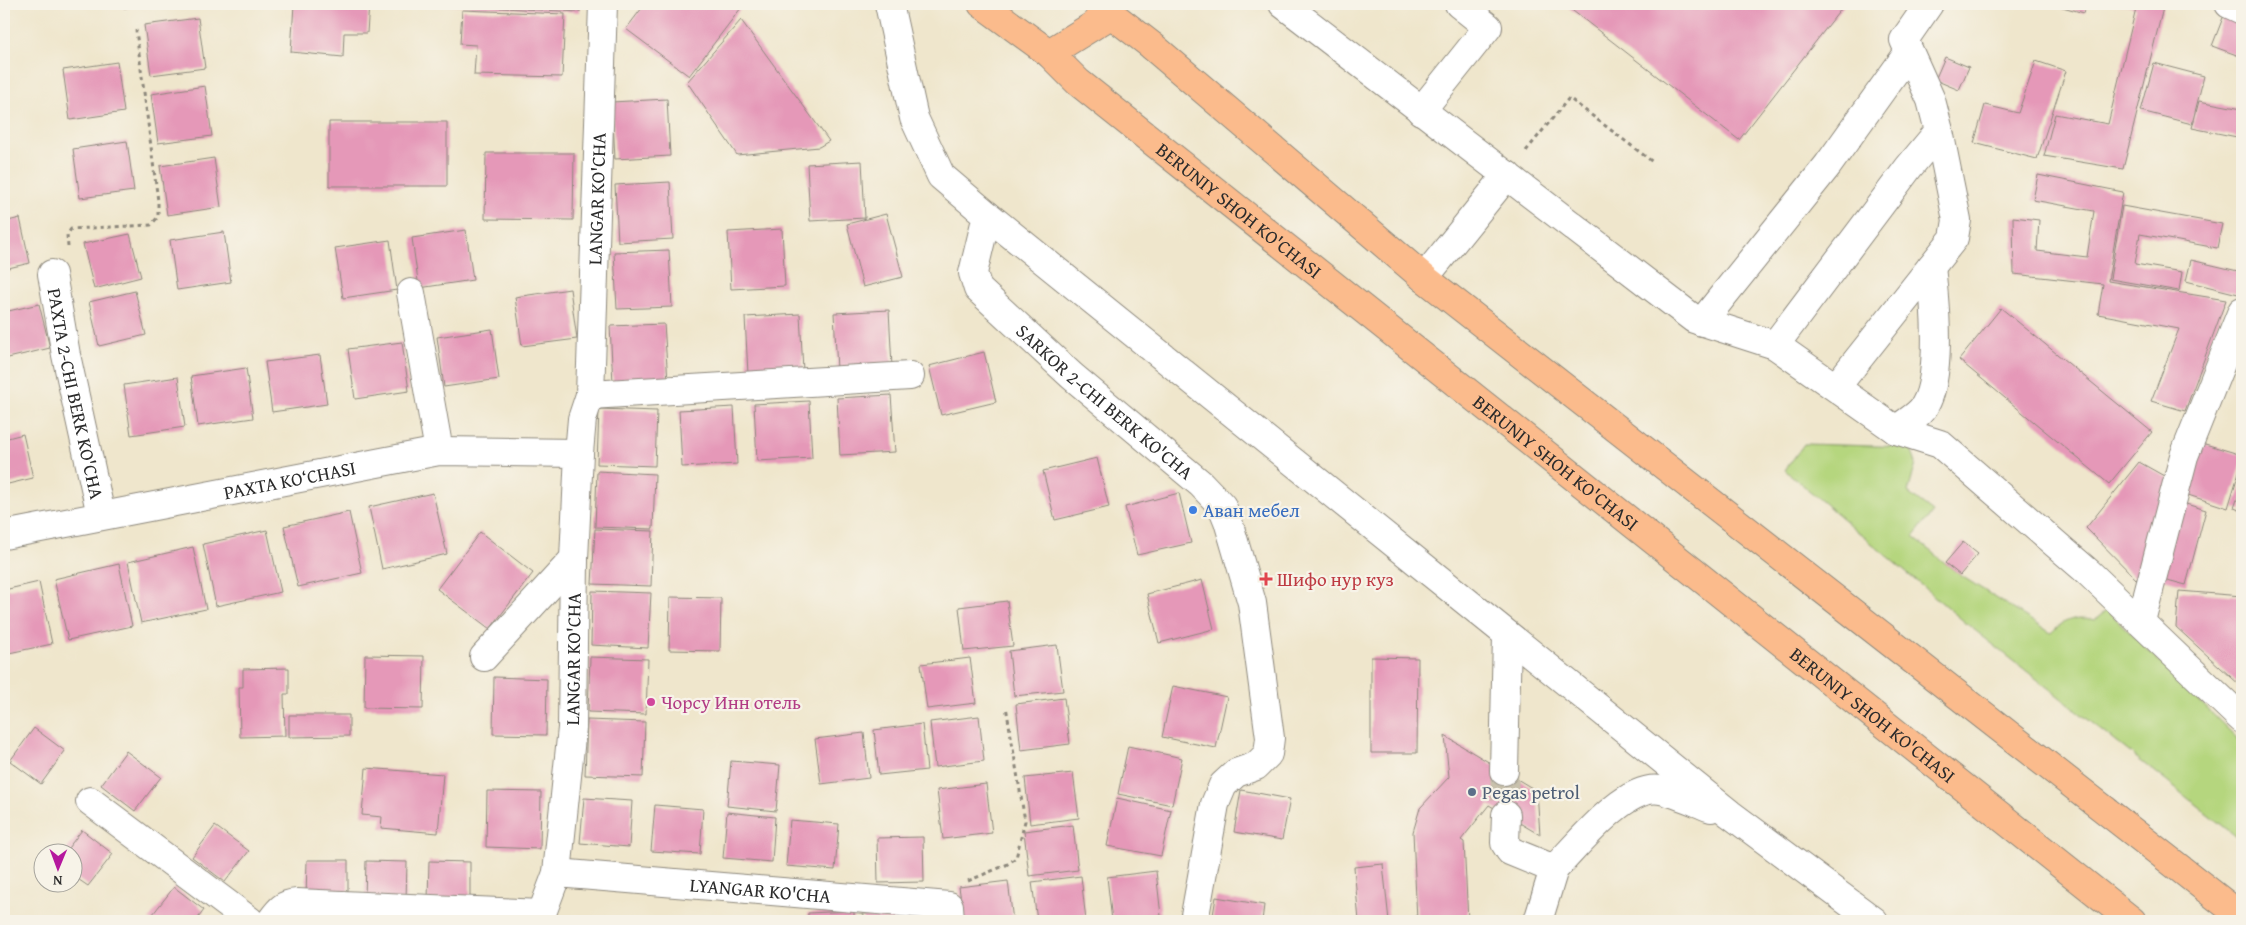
<svg xmlns="http://www.w3.org/2000/svg" width="2246" height="925" viewBox="0 0 2246 925" font-family="'Gentium Book Plus',serif">
<style>
.green{fill:#b5d67e;stroke:#708054}
.building{fill:#e598b8}
.lines{fill:none;stroke-linecap:round;stroke-linejoin:round}
.minor-tunnel{stroke:#c8c1ac;stroke-width:28;stroke-dasharray:28 14;stroke-linecap:butt}
.minor-casing{stroke:#8d887c;stroke-width:30}
.major-casing{stroke:#8d887c;stroke-width:30}
.path{stroke:#8d887c;stroke-width:3;stroke-dasharray:4 4;stroke-linecap:butt}
.minor{stroke:#fff;stroke-width:28}
.major{stroke:#fbbb8c;stroke-width:28}
.shop-dot{fill:#3f7fe0;stroke:#f7f3e8;stroke-width:2}
.health-dot{fill:#e0444e;stroke:#f7f3e8;stroke-width:2}
.hotel-dot{fill:#d1479c;stroke:#f7f3e8;stroke-width:2}
.service-dot{fill:#5c6f8a;stroke:#f7f3e8;stroke-width:2}
.labels{text-anchor:middle;dominant-baseline:central;stroke-width:4.5;stroke-linejoin:round;paint-order:stroke}
.street-label{font-size:19px;fill:#2b2b2b;stroke:#f7f3e8}
.shop-label{font-size:19px;fill:#366cbe;stroke:#f7f3e8;text-anchor:start}
.health-label{font-size:19px;fill:#be3a42;stroke:#f7f3e8;text-anchor:start}
.hotel-label{font-size:19px;fill:#b23c85;stroke:#f7f3e8;text-anchor:start}
.service-label{font-size:19px;fill:#4e5e75;stroke:#f7f3e8;text-anchor:start}
</style>
<rect width="100%" height="100%" fill="#f7f3e8"/>
<filter id="ink" filterUnits="userSpaceOnUse"><feTurbulence type="fractalNoise" baseFrequency=".02" numOctaves="2"/><feDisplacementMap in="SourceGraphic" scale="10" xChannelSelector="R" yChannelSelector="G"/><feConvolveMatrix kernelMatrix="1 2 1 2 8 2 1 2 1" color-interpolation-filters="sRGB"/></filter>
<filter id="wash" filterUnits="userSpaceOnUse"><feTurbulence type="fractalNoise" baseFrequency=".0096" numOctaves="4" result="noise"/><feDisplacementMap in="SourceGraphic" scale="20" xChannelSelector="R" yChannelSelector="G"/><feGaussianBlur stdDeviation="1.12" result="paint"/><feColorMatrix in="noise" values="0 0 0 0 0 0 0 0 0 0 0 0 0 0 0 0 0 1.4 0 .05"/><feComposite in="paint" operator="in"/></filter>
<g filter="url(#wash)">
<rect width="100%" height="100%" fill="#efe6cc"/>
<path class="green" d="M1804 444 1910 447 1916 463 1908 493 1933 512 1913 537 1960 575 2051 633C2063 620 2077 615 2095 620L2107 610 2242 743V841L1967 624 1785 470Z"/>
<g id="blocks">
<path class="building" d="M123 4H146L147 5 124 8Z
M294 4H369L367 33H344L343 57 291 52Z
M425 4H580V12Z
M645 4H735L741 8 689 76 626 29Z
M1564 4H1845L1739 140Z
M2052 4H2087L2084 13Z
M2119 4H2164L2123 169 2044 156 2055 114 2108 124 2136 8Z
M462 10 565 14 562 77 474 75 476 45 460 44Z
M2224 15 2242 25V57L2212 46Z
M198 18 205 68 151 75 144 25Z
M741 20 829 141 819 147 737 155 687 82Z
M1945 57 1969 67 1959 90 1935 80Z
M2036 61 2066 71 2037 159 1974 143 1985 105 2018 113Z
M117 62 124 112 70 120 63 70Z
M2154 63 2204 76 2192 124 2141 111Z
M205 86 212 136 158 143 151 94Z
M667 99 670 156 615 159 612 102Z
M2199 101 2242 109V138L2192 128Z
M329 122H447V186H329Z
M127 141 134 191 80 198 73 149Z
M486 153H574L573 220 485 219Z
M214 158 221 207 167 215 160 166Z
M862 161 865 218 810 221 807 164Z
M2038 175 2123 192 2108 281 2226 300 2185 411 2151 401 2179 329 2098 314 2103 284 2014 274 2013 217 2039 220 2037 251 2087 257 2094 211 2033 200Z
M670 182 673 239 618 242 615 185Z
M2122 206 2222 224 2217 248 2140 234 2135 264 2182 272 2179 291 2110 279Z
M886 214 903 277 863 287 847 224Z
M20 218 30 263 4 269V222Z
M782 229 785 286 731 289 728 232Z
M466 230 473 280 419 288 412 238Z
M224 232 231 282 177 290 170 240Z
M130 234 141 277 94 289 83 244Z
M390 240 397 290 343 298 335 248Z
M669 250 672 307 617 309 614 252Z
M2191 260 2242 272V295L2186 281Z
M570 289 577 339 522 346 515 297Z
M135 291 146 335 99 346 89 302Z
M39 304 50 348 4 359V312Z
M2001 308 2152 432 2109 484 1959 360Z
M889 310 892 367 837 370 834 313Z
M800 314 803 371 748 374 745 317Z
M664 324 668 380 613 383 610 326Z
M492 329 499 379 444 387 437 337Z
M402 342 409 391 355 399 348 349Z
M984 352 996 402 941 415 929 366Z
M320 355 327 404 272 412 265 362Z
M246 368 253 418 198 426 191 376Z
M178 377 185 427 131 435 124 385Z
M891 395 895 452 840 455 837 398Z
M809 401 812 458 757 461 754 404Z
M734 407 737 464 682 467 679 410Z
M599 409 657 411 655 466 597 464Z
M23 434 33 478 4 485V439Z
M2195 441 2242 455V462L2228 508 2179 492Z
M1097 458 1109 507 1055 520 1043 471Z
M2139 462 2173 481 2142 585 2086 528Z
M597 471 655 474 653 529 595 527Z
M2242 486V511L2234 508Z
M433 493 447 554 382 569 369 507Z
M1179 493 1191 543 1137 555 1125 507Z
M2176 501 2206 510 2186 585 2156 577Z
M349 512 362 573 298 587 284 526Z
M595 529 653 531 651 586 592 584Z
M267 530 281 592 216 606 203 544Z
M480 532 533 573 490 629 437 589Z
M1963 542 1978 554 1960 575 1945 563Z
M193 547 206 609 141 623 128 562Z
M119 564 132 626 68 640 54 579Z
M1202 580 1214 629 1159 643 1147 594Z
M39 582 52 644 4 654V590Z
M592 591 651 593 648 648 591 645Z
M2179 591 2242 596V687L2176 627Z
M670 597 721 598 720 651 669 650Z
M1007 601 1013 646 964 651 959 607Z
M1057 645 1063 691 1014 696 1009 651Z
M365 655 424 656 423 709 364 708Z
M590 657 648 659 646 714 588 712Z
M1371 657 1418 658 1417 753H1371Z
M970 658 976 703 927 709 921 664Z
M289 668V694H284L285 736 240 737 239 687H243V669Z
M494 677 547 679 546 735 493 734Z
M1173 686 1227 697 1216 748 1162 737Z
M1064 698 1070 744 1021 750 1016 704Z
M289 715H349V736L289 737Z
M979 716 984 761 935 767 930 722Z
M587 720 645 722 643 777 585 775Z
M922 724 927 770 879 775 874 730Z
M34 728 65 751 41 784 10 761Z
M864 733 869 778 821 784 815 739Z
M1445 736 1537 791 1540 835 1489 805 1461 840 1464 842 1468 921H1417L1413 832 1420 808 1449 777Z
M1128 746 1182 758 1172 805 1118 794Z
M126 751 161 777 135 811 101 785Z
M731 761 780 765 776 811 727 806Z
M366 768 443 774 438 833 381 828 382 817 362 815Z
M1073 773 1079 818 1030 824 1025 778Z
M986 784 992 833 943 839 937 790Z
M1241 790 1290 799 1282 840 1234 832Z
M487 791 541 792 540 849 486 847Z
M584 798 632 801 629 847 580 843Z
M1117 798 1171 810 1161 856 1107 846Z
M655 805 703 809 700 854 651 851Z
M727 812 775 817 772 862 723 858Z
M790 820 839 824 835 870 786 866Z
M1073 825 1078 870 1029 876 1024 831Z
M215 826 249 851 225 882 192 857Z
M82 830 113 854 88 886 72 875V852H65Z
M923 837 924 882 878 883 877 838Z
M307 860H348V899H306Z
M366 861 407 862 406 900H365Z
M429 861 470 862V900H428Z
M1383 864 1389 921H1359L1354 867Z
M1156 871 1161 916 1112 921 1107 877Z
M1081 876 1086 921H1037L1032 882Z
M1008 881 1013 921H964L959 887Z
M174 887 204 910 196 921H152L149 919Z
M1216 897 1264 905 1262 921H1212Z
M854 911V921H808V913Z
M909 912V921H863V914Z
M299 919H340V921H299Z"/>
</g>
</g>
<g filter="url(#ink)">
<use href="#blocks" fill-opacity="0" stroke="#8d887c" stroke-width="1"/>
<g class="lines">
<path class="minor-tunnel" d="M1504 771 1506 815"/>
<defs>
<g id="minor">
<path d="M889 4 914 118 941 176 987 215 1730 814 1874 921"/>
<path d="M1283 4 1694 319 1775 345 1896 430 1940 444 2088 572 2242 719"/>
<path d="M2229 4 2242 10"/>
<path d="M1421 111 1488 27 1459 4"/>
<path id="s1" d="M987 215 973 273 978 289 1072 376 1201 484 1222 506 1228 521 1252 603 1270 738 1268 754 1256 766 1236 773 1223 785 1215 804 1194 921"/>
<path id="s2" d="M52 274 66 355 101 515"/>
<path d="M1424 278 1507 175"/>
<path d="M411 293 439 451"/>
<path d="M1702 322 1828 165 1909 52"/>
<path d="M1775 345 1909 167 1939 131 1931 100 1904 40 1929 4"/>
<path d="M1836 387 1954 238 1957 220 1939 131"/>
<path d="M590 395 910 376"/>
<path d="M1896 430C1904 423 1920 415 1925 405 1942 376 1935 301 1931 267"/>
<path id="s3" d="M4 535 439 451 579 453"/>
<path d="M2141 621 2184 456 2242 311"/>
<path d="M484 657 574 559"/>
<path d="M1504 771 1507 635"/>
<path d="M90 801 250 921"/>
<path d="M1506 815 1505 843 1510 851 1554 869C1577 846 1625 784 1660 790 1677 793 1695 802 1711 808"/>
<path id="s4" d="M557 873 949 906 950 921"/>
<path d="M271 921C279 910 283 904 297 903L542 914"/>
<path id="s5" d="M539 921 557 873 572 728 574 559 579 453 582 419 590 395 603 4"/>
<path d="M1538 921 1554 869"/>
</g>
<g id="major">
<path id="s6" d="M982 4 1049 53 1078 82 2132 921"/>
<path d="M1098 4 1151 45 1424 278 2242 917"/>
<path d="M1049 53 1112 14"/>
</g>
</defs>
<use href="#minor" class="minor-casing"/>
<use href="#major" class="major-casing"/>
<path class="path" d="M1526 151 1569 98 1654 163
M68 247 67 235 71 229 151 225 158 217V201L136 30
M968 881 1006 865 1016 858 1025 821 1006 706"/>
<use href="#minor" class="minor"/>
<use href="#major" class="major"/>
</g>
</g>
<circle class="shop-dot" cx="1193" cy="510" r="5"/>
<path class="health-dot" d="M1263.5 571.5h5v5h5v5h-5v5h-5v-5h-5v-5h5z"/>
<circle class="hotel-dot" cx="651" cy="702" r="5"/>
<circle class="service-dot" cx="1472" cy="792" r="5"/>
<g class="labels">
<g class="street-label">
<text stroke="none"><textPath href="#s5" startOffset="728">LANGAR KO'CHA</textPath></text>
<text stroke="none"><textPath href="#s6" startOffset="330">BERUNIY SHOH KO'CHASI</textPath></text>
<text stroke="none"><textPath href="#s2" startOffset="122">PAXTA 2-CHI BERK KO'CHA</textPath></text>
<text stroke="none"><textPath href="#s1" startOffset="246">SARKOR 2-CHI BERK KO'CHA</textPath></text>
<text stroke="none"><textPath href="#s6" startOffset="735">BERUNIY SHOH KO'CHASI</textPath></text>
<text stroke="none"><textPath href="#s3" startOffset="291">PAXTA KO‘CHASI</textPath></text>
<text stroke="none"><textPath href="#s5" startOffset="266">LANGAR KO'CHA</textPath></text>
<text stroke="none"><textPath href="#s6" startOffset="1140">BERUNIY SHOH KO'CHASI</textPath></text>
<text stroke="none"><textPath href="#s4" startOffset="204">LYANGAR KO'CHA</textPath></text>
</g>
<g class="shop-label">
<text x="1203" y="510">Аван мебел</text>
</g>
<g class="health-label">
<text x="1277" y="579">Шифо нур куз</text>
</g>
<g class="hotel-label">
<text x="661" y="702">Чорсу Инн отель</text>
</g>
<g class="service-label">
<text x="1482" y="792">Pegas petrol</text>
</g>
</g>
<rect width="2246" height="925" fill="none" stroke="#f7f3e8" stroke-width="20"/>
<g transform="translate(58 868) rotate(181)"><circle r="24" fill="#f7f3e8" stroke="#a5a39c"/>
<path d="M0-4L9 19L0 12L-9 19Z" fill="#b5179e"/>
<text y="-8" font-size="14" font-weight="bold" text-anchor="middle" fill="#2b2b2b">N</text>
</g>
</svg>
